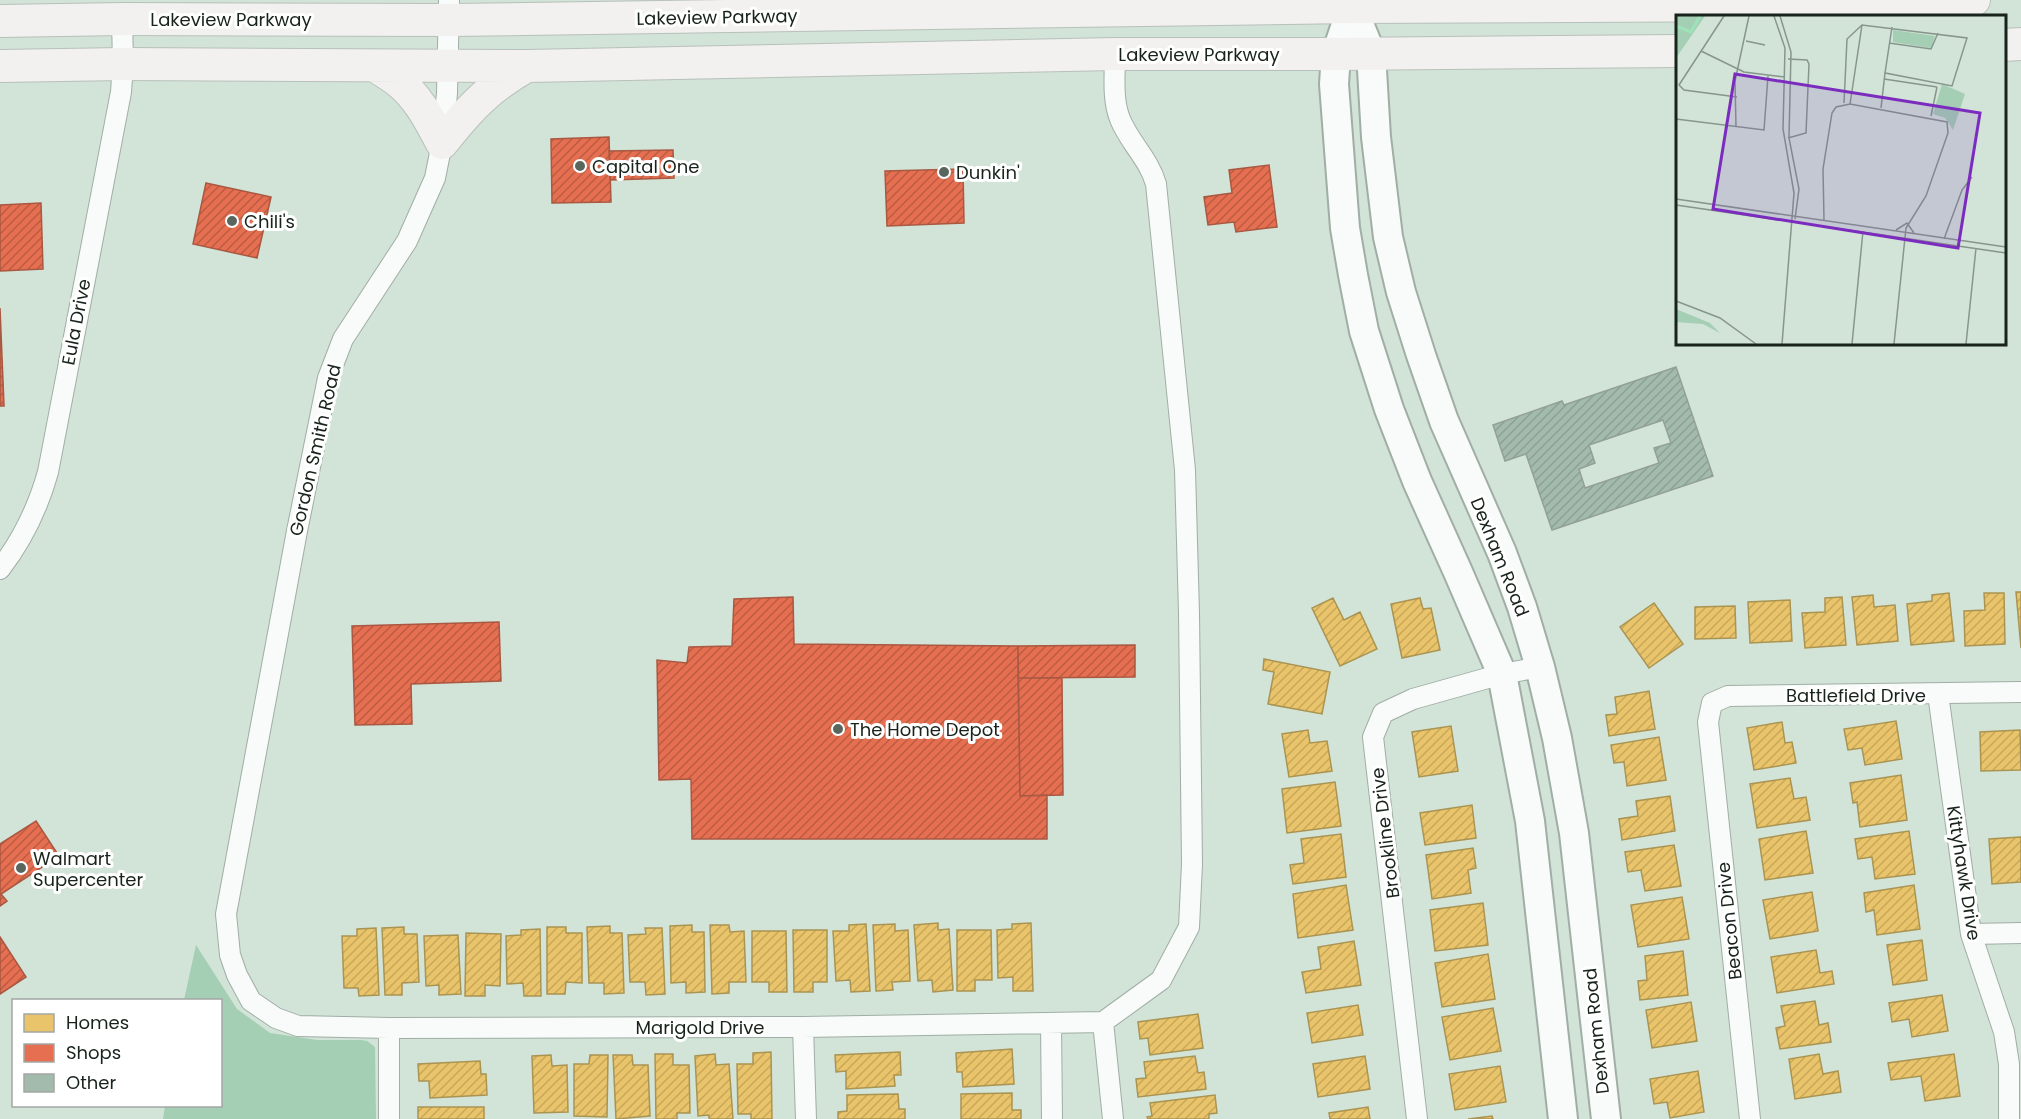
<svg xmlns="http://www.w3.org/2000/svg" width="2021" height="1119" viewBox="0 0 2021 1119" font-family="Poppins,sans-serif">
<style>
.park{fill:#a4cfb4}
.homes{fill:url(#homes-hatch);stroke:#aa9452;stroke-width:1.5}
.shops{fill:url(#shops-hatch);stroke:#a95841;stroke-width:1.5}
.building{fill:url(#building-hatch);stroke:#93a098;stroke-width:1.5;fill-rule:evenodd}
.lines{fill:none;stroke-linecap:round;stroke-linejoin:round}
.street-casing{stroke:#a0aea5;stroke-width:22}
.secondary-casing{stroke:#a0aea5;stroke-width:32}
.primary-casing{stroke:#b8c0bb;stroke-width:34}
.street{stroke:#f8fbf9;stroke-width:20}
.secondary{stroke:#f8fbf9;stroke-width:28}
.primary{stroke:#f2f1ef;stroke-width:32}
.poi-dot{fill:#58665d;stroke:#fff;stroke-width:2}
.labels{text-anchor:middle;dominant-baseline:central;stroke-width:6;stroke-linejoin:round;paint-order:stroke}
.street-label{font-size:18px;fill:#17231b;stroke:#fff}
.poi-label{font-size:18px;fill:#17231b;stroke:#fff;text-anchor:start}
.inset-river{fill:none;stroke:#9de2b8;stroke-width:3}
.inset-road{fill:none;stroke:#87968c;stroke-width:1.5}
.view{fill:#7b2cbf;fill-opacity:0.15;stroke:#7b2cbf;stroke-width:3}
.inset-edge{fill:none;stroke:#17231b;stroke-width:3}
</style>
<defs>
<pattern id="homes-hatch" width="6" height="6" patternUnits="userSpaceOnUse" patternTransform="scale(1.5)"><rect width="6" height="6" fill="#e9c46a"/><path d="M-1 1l2-2M0 6l6-6M5 7l2-2" fill="none" stroke="#c7a85b"/></pattern>
<pattern id="shops-hatch" width="6" height="6" patternUnits="userSpaceOnUse" patternTransform="scale(1.5)"><rect width="6" height="6" fill="#e76f51"/><path d="M-1 1l2-2M0 6l6-6M5 7l2-2" fill="none" stroke="#ba5b42"/></pattern>
<pattern id="building-hatch" width="6" height="6" patternUnits="userSpaceOnUse" patternTransform="scale(1.5)"><rect width="6" height="6" fill="#a3bbad"/><path d="M-1 1l2-2M0 6l6-6M5 7l2-2" fill="none" stroke="#8ca094"/></pattern>
</defs>
<rect width="100%" height="100%" fill="#d2e3d8"/>
<path class="park" d="M196 945 237 1009 270 1033 317 1040H361L367 1041 375 1047 376 1119H163L165 1106H220V1000H184Z"/>
<path class="homes" d="M2016 592H2021V648Z
M1949 593 1954 641 1911 645 1907 604 1932 601V595Z
M1984 593H2004L2005 644 1965 646 1964 611 1985 610Z
M1873 595 1874 607 1895 605 1898 641 1857 645 1852 597Z
M1842 597 1846 645 1805 648 1802 613 1825 612V598Z
M1333 598 1344 620 1360 612 1377 649 1340 666 1312 608Z
M1420 598 1423 609 1431 608 1440 650 1402 658 1391 604Z
M1790 600 1792 641 1750 643 1748 602Z
M1654 603 1683 644 1649 668 1620 627Z
M1735 606 1736 638 1695 639V607Z
M1264 659 1330 672 1322 714 1268 704 1274 672 1263 670Z
M1649 691 1655 729 1609 736 1606 715 1617 714 1615 697Z
M1896 721 1902 759 1865 765 1862 748 1848 750 1844 729Z
M1782 722 1785 743 1792 742 1796 763 1754 770 1747 728Z
M1451 726 1458 771 1419 777 1412 732Z
M1308 730 1310 743 1327 741 1332 771 1289 777 1282 734Z
M2020 730 2021 770 1981 771 1980 732Z
M1659 737 1666 780 1627 786 1624 762 1614 763 1611 745Z
M1901 775 1907 820 1860 827 1857 802 1853 803 1850 783Z
M1790 778 1794 799 1806 797 1810 820 1757 828 1750 784Z
M1335 782 1341 826 1287 833 1282 789Z
M1670 796 1675 831 1622 840 1619 819 1638 816 1636 801Z
M1472 805 1476 838 1425 845 1420 813Z
M1806 831 1813 873 1765 880 1759 839Z
M1909 831 1915 874 1875 879 1872 857 1858 859 1855 839Z
M1341 834 1346 877 1293 884 1290 865 1304 863 1301 839Z
M2021 837V882L1992 884 1989 839Z
M1674 845 1681 886 1645 891 1641 870 1628 872 1625 852Z
M1473 848 1476 868 1468 870 1471 893 1432 899 1426 855Z
M1346 885 1353 930 1298 938 1293 894Z
M1914 885 1920 929 1877 935 1874 910 1866 912 1864 893Z
M1812 892 1818 931 1770 939 1763 900Z
M1682 897 1689 939 1638 947 1631 905Z
M1483 903 1488 945 1435 951 1430 910Z
M938 923V930L949 929 953 990 933 992 932 980 918 981 914 925Z
M1031 923 1033 991H1013V977L998 978 997 930 1012 929V924Z
M866 924 870 991 851 992 850 980 836 981 833 931H849V925Z
M895 924V931L908 930 910 981 892 982 893 990 876 991 873 925Z
M692 925V932H704L705 992 686 993V982L671 983 670 926Z
M710 925H729L730 932 744 931 746 982H729V993L712 994Z
M610 926V933H622L624 993 604 994V983H589L587 927Z
M404 927V934H417L419 982 402 983V995H385L382 928Z
M547 927H566V933H582V983L566 982 565 994H547Z
M376 928 379 995 359 996 358 988H344L342 936H357V929Z
M645 928H662L665 994 646 995 645 982H630L628 935 646 934Z
M540 929 541 996H524L523 983 507 984 506 936 521 935V930Z
M793 930H827V982H813V992H794Z
M957 930H991L992 980H975V991H957Z
M752 931H786L787 992H769V982H752Z
M466 933 501 934 500 986 485 985V996H465Z
M458 935 461 994 439 995V985L426 986 424 936Z
M1922 940 1927 980 1893 985 1887 945Z
M1354 941 1361 985 1306 993 1302 972 1321 969 1318 947Z
M1816 950 1820 973 1832 971 1834 984 1777 993 1771 957Z
M1683 951 1688 995 1640 1000 1638 981 1647 980 1645 956Z
M1488 954 1495 999 1442 1007 1435 963Z
M1942 995 1948 1031 1912 1037 1909 1019 1892 1022 1889 1003Z
M1815 1001 1819 1025 1828 1023 1831 1042 1780 1049 1776 1028 1785 1026 1781 1006Z
M1691 1002 1697 1041 1652 1048 1646 1010Z
M1358 1005 1363 1035 1312 1043 1307 1013Z
M1493 1008 1501 1051 1450 1060 1442 1017Z
M1198 1014 1203 1048 1150 1055 1148 1038 1140 1039 1138 1022Z
M1012 1049 1014 1084 963 1087 962 1072H957L956 1053Z
M771 1052 772 1119H751V1114H738L737 1064H753V1053Z
M900 1052 901 1075H894L895 1086 846 1089V1071L836 1072 835 1055Z
M655 1054H673V1065H689L690 1113H677V1119H656Z
M715 1054 716 1065 729 1064 733 1119H709V1115L698 1116 695 1056Z
M1819 1054 1823 1074 1838 1071 1841 1092 1795 1099 1789 1059Z
M1954 1054 1960 1096 1925 1101 1921 1076 1891 1080 1888 1063Z
M551 1055 552 1066 567 1065 568 1112 534 1113 532 1056Z
M590 1055H608L607 1117 574 1116V1064H589Z
M613 1055H632L633 1065H648L650 1116 616 1119Z
M1195 1056 1198 1073 1204 1072 1206 1089 1138 1097 1136 1079 1146 1078 1144 1062Z
M1365 1056 1370 1089 1318 1097 1313 1064Z
M480 1061 481 1074H486L487 1095 430 1098 429 1081H419L418 1064Z
M1500 1066 1506 1102 1455 1110 1449 1074Z
M1698 1071 1704 1112 1670 1118 1667 1102 1654 1104 1650 1079Z
M1012 1093V1110H1021V1119H961V1094Z
M898 1094 899 1109H905V1119H838V1112L847 1111V1095Z
M1215 1095 1217 1113 1209 1114V1119H1148L1147 1117 1152 1116 1150 1103Z
M418 1107H484V1119H418Z
M1368 1107 1370 1119H1330L1329 1113Z
M1492 1116 1493 1119H1468Z"/>
<path class="shops" d="M609 137 611 202 552 203 551 139Z
M673 150 674 178 610 180 609 151Z
M1269 165 1277 227 1236 232 1234 222 1208 225 1204 197 1232 193 1229 170Z
M963 169 964 223 887 226 885 171Z
M206 183 271 197 257 258 193 244Z
M41 203 43 269 0 271V205Z
M0 308 4 406H0Z
M793 597 794 644 1018 646 1020 796 1047 795V839H692L691 779 659 780 657 660 687 663 689 647 732 646 734 599Z
M499 622 501 681 411 684 412 724 355 725 352 626Z
M1135 645V677L1018 678V646Z
M1018 678H1062L1063 795 1020 796Z
M36 821 59 856 1 894 7 901 0 906V844Z
M0 937 26 977 0 994Z"/>
<path class="building" d="M1676 367 1713 476 1552 530 1526 454 1505 461 1493 425 1562 401 1564 405ZM1663 420 1671 443 1654 448 1659 463 1585 488 1579 469 1595 463 1589 445Z"/>
<g class="lines">
<defs>
<path id="street" d="M449 0 447 93 442 143 435 178 407 241 343 339 328 378 297 531 226 914 230 955 237 975 251 1001 276 1018 298 1026 389 1028 803 1027 1103 1022 1161 980 1189 927 1192 864 1189 613 1185 470 1156 184C1149 159 1129 142 1120 119 1112 99 1115 75 1115 54
M0 569C23 539 38 508 48 472L121 92 123 64 122 19
M1938 694 1971 934 2004 1032 2009 1064V1119
M1971 934 2021 933
M1103 1022 1113 1119
M1051 1023 1052 1119
M803 1027 806 1119
M389 1119V1028
M1417 1119 1373 737 1383 713 1413 699 1502 674 1540 667
M1750 1119 1708 722 1712 703 1728 696 2021 692"/>
<path id="secondary" d="M1351 0 1352 7 1371 53 1376 137 1388 237 1401 292 1421 355 1444 421 1502 553 1522 607 1540 667 1557 738 1574 833 1606 1119
M1352 7 1336 54 1334 84 1345 228 1353 275 1364 331 1389 409 1417 481 1458 572 1502 674 1530 821 1563 1119"/>
<path id="primary" d="M0 21 122 19 450 20 1352 7 1782 5 1974 0
M2004 45 2021 44
M0 66 123 64 527 66 1115 54H1336L1678 51
M375 66C383 71 392 76 399 82 419 98 430 121 442 143 469 109 489 87 527 66"/>
</defs>
<use href="#street" class="street-casing"/>
<use href="#secondary" class="secondary-casing"/>
<use href="#primary" class="primary-casing"/>
<use href="#street" class="street"/>
<use href="#secondary" class="secondary"/>
<use href="#primary" class="primary"/>
</g>
<g class="poi-dot">
<circle cx="580" cy="166" r="6"/>
<circle cx="944" cy="172" r="6"/>
<circle cx="232" cy="221" r="6"/>
<circle cx="838" cy="729" r="6"/>
<circle cx="21" cy="868" r="6"/>
</g>
<g class="labels">
<g class="street-label">
<text transform="translate(717 17) rotate(-1)">Lakeview Parkway</text>
<text x="231" y="19">Lakeview Parkway</text>
<text x="1199" y="54">Lakeview Parkway</text>
<text transform="translate(76 322) rotate(-79)">Eula Drive</text>
<text transform="translate(315 450) rotate(-77)">Gordon Smith Road</text>
<text transform="translate(1500 557) rotate(68)">Dexham Road</text>
<text x="1856" y="695">Battlefield Drive</text>
<text transform="translate(1385 833) rotate(-97)">Brookline Drive</text>
<text transform="translate(1964 873) rotate(81)">Kittyhawk Drive</text>
<text transform="translate(1729 921) rotate(-96)">Beacon Drive</text>
<text x="700" y="1027">Marigold Drive</text>
<text transform="translate(1596 1031) rotate(-96)">Dexham Road</text>
</g>
<g class="poi-label">
<text x="592" y="166">Capital One</text>
<text x="956" y="172">Dunkin'</text>
<text x="244" y="221">Chili's</text>
<text x="850" y="729">The Home Depot</text>
<text x="33" y="858">Walmart<tspan x="33" dy="21">Supercenter</tspan></text>
</g>
</g>
<g transform="translate(1676 15)">
<rect width="330" height="330" fill="#d2e3d8"/>
<path d="M217 15 259 21 255 33 217 27Z" fill="#a4cfb4"/>
<path d="M0 294 34 308 44 318 27 309 0 307Z" fill="#a4cfb4"/>
<path d="M0 1H29L0 43ZM266 69 289 79 277 115 269 103 257 99Z" fill="#a4cfb4"/>
<path class="inset-river" d="M0 11 15 17 24 1"/>
<path class="inset-road" d="M48 1 3 70 8 75 61 82M98 1 109 33 107 114 118 178 106 329M104 1 115 37 113 123 123 174 119 204M70 26 89 30M213 28 255 34 262 18M25 36 68 57 109 62M209 58 216 12M208 64 261 72M168 88 171 24 186 10 291 23 276 71 209 58 205 93M174 89 186 10M255 101 261 72M0 104 88 115 92 61M60 112 59 66 73 1M112 123 130 118 133 49 131 45 112 44M0 184 330 232M0 190 330 238M148 205 147 154 156 98 160 92 174 89 271 107 272 118 250 181 230 213 218 329M220 215 231 208 238 218M268 224 286 175 296 162M0 286 44 303 80 329M176 329 187 216M290 329 300 233"/>
<path class="view" d="M59 59 304 98 282 233 37 194Z"/>
<rect width="330" height="330" class="inset-edge"/>
</g>
<rect x="12" y="999" width="210" height="108" fill="#ffffff" stroke="#a2a7a4" stroke-width="1.5"/>
<rect x="24" y="1014" width="30" height="18" fill="#e9c46a" stroke="#a2a7a4" stroke-width="1.5"/>
<text x="66" y="1029" font-size="18" fill="#17231b">Homes</text>
<rect x="24" y="1044" width="30" height="18" fill="#e76f51" stroke="#a2a7a4" stroke-width="1.5"/>
<text x="66" y="1059" font-size="18" fill="#17231b">Shops</text>
<rect x="24" y="1074" width="30" height="18" fill="#a3bbad" stroke="#a2a7a4" stroke-width="1.5"/>
<text x="66" y="1089" font-size="18" fill="#17231b">Other</text>
</svg>
